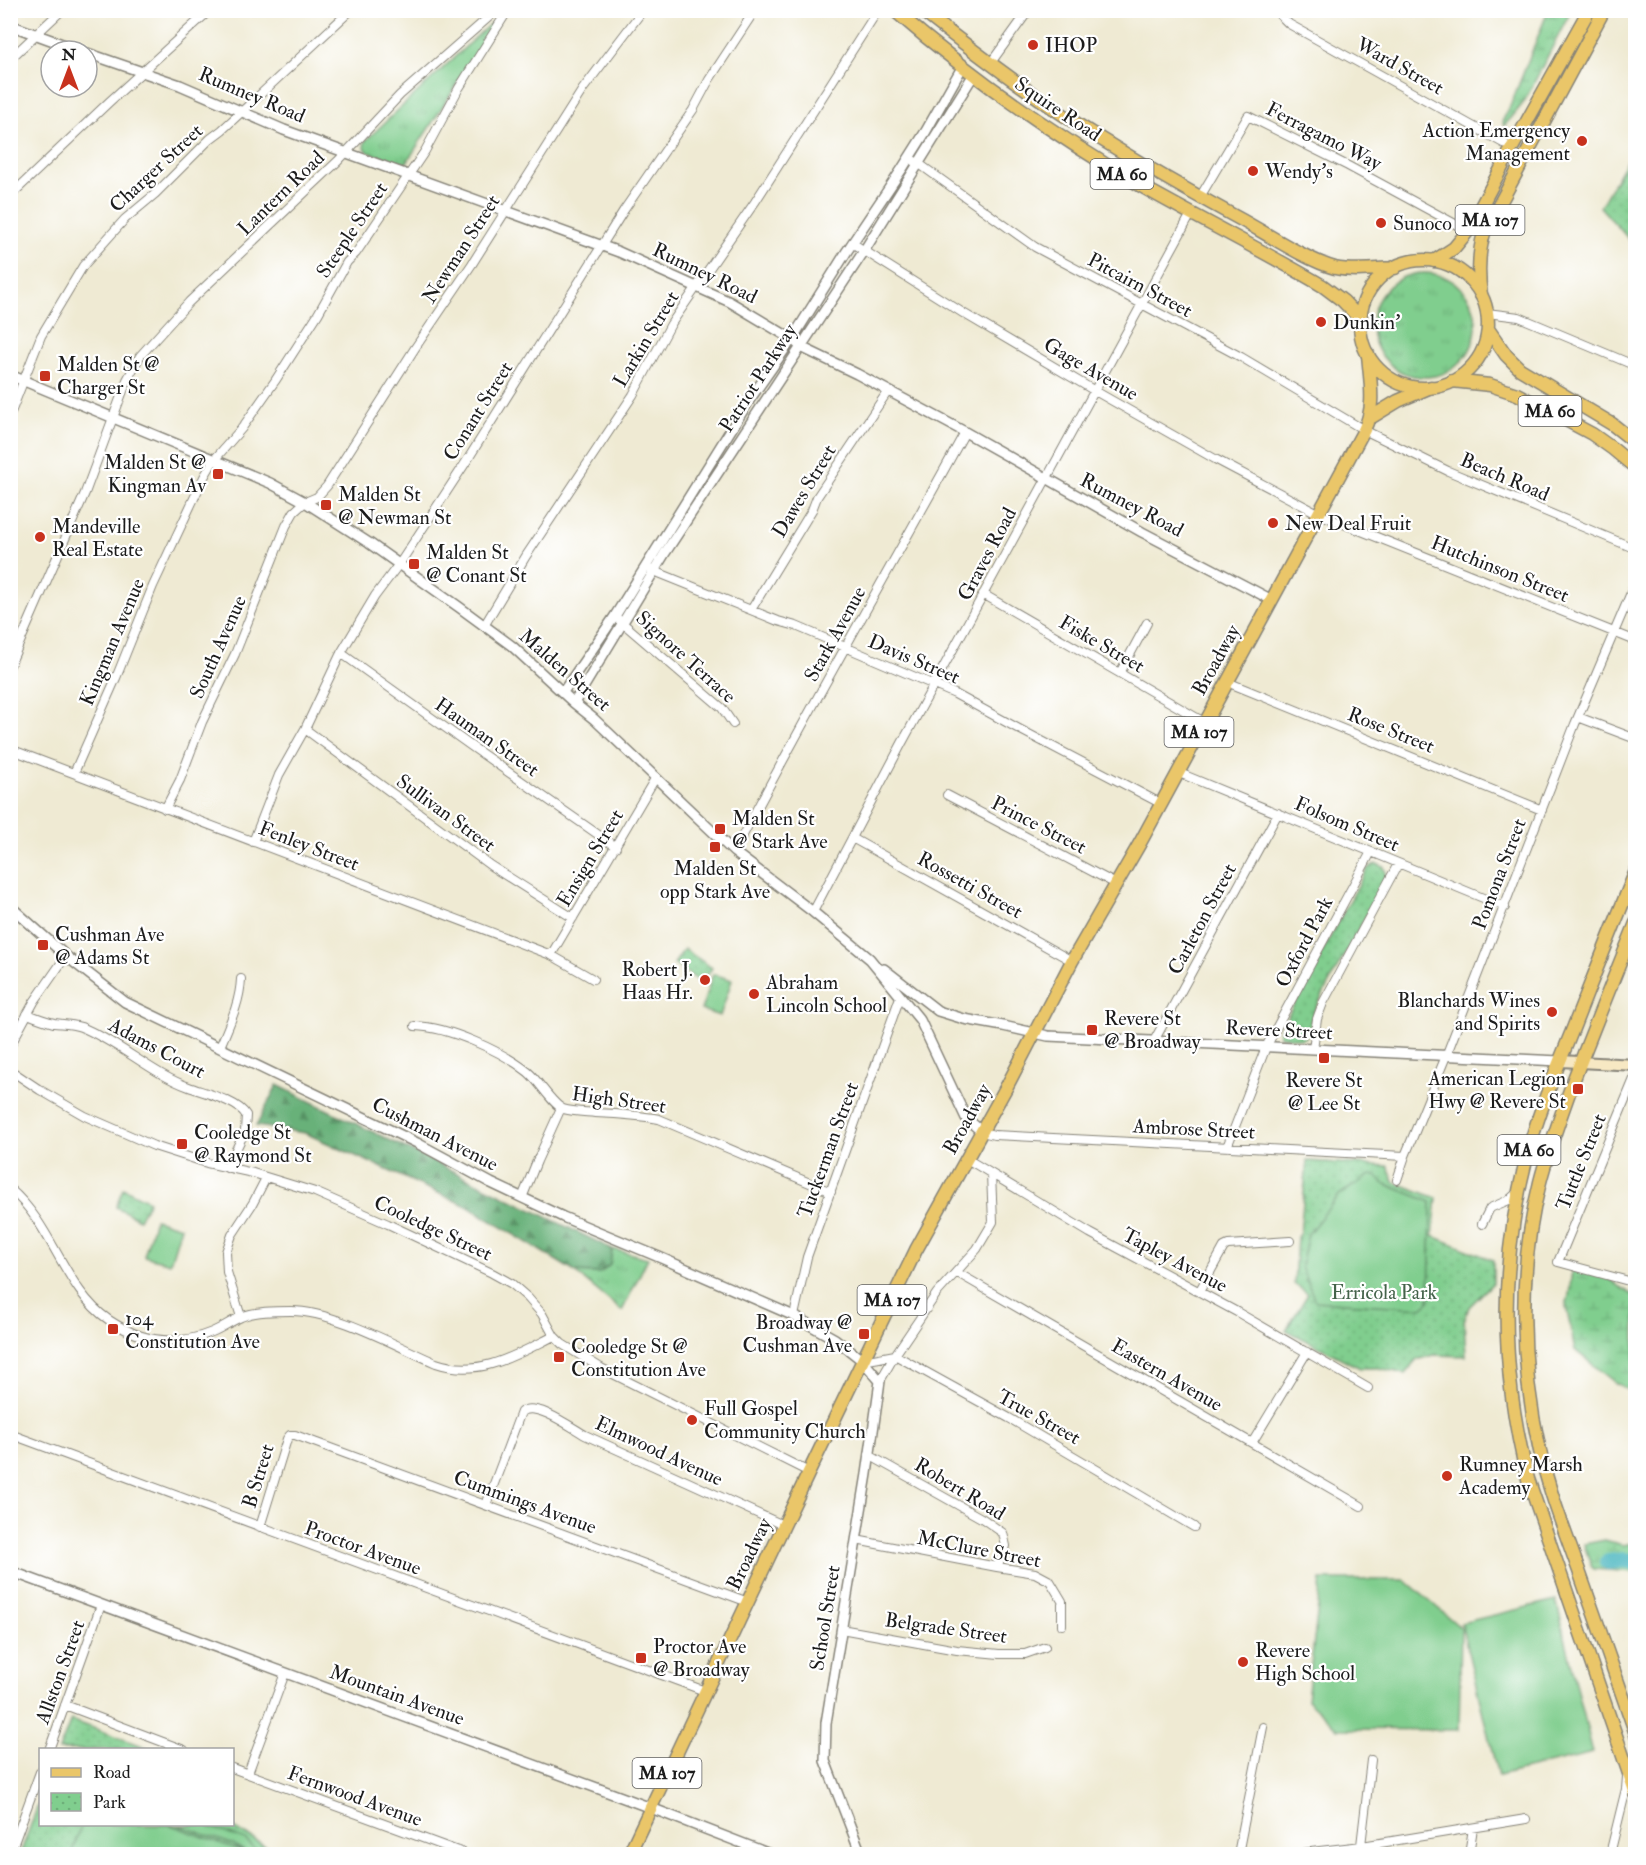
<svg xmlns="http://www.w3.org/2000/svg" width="1646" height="1865" viewBox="0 0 1646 1865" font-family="'IM FELL Double Pica',serif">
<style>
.grass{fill:url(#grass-tufts);stroke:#4e7555;stroke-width:1.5}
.forest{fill:url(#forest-firs);stroke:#42664a;stroke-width:1.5}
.wetland{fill:url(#wetland-marsh);stroke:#4e7555;stroke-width:1.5}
.park{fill:url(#park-dots);stroke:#4e7555;stroke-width:1.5}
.pitch{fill:#80ce8e;stroke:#4e7555;stroke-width:1.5}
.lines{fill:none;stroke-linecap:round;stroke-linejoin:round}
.stream{stroke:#45b4be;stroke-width:3}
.river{stroke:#45b4be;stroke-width:16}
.minor-casing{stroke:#868378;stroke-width:10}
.tertiary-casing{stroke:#868378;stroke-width:12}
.secondary-casing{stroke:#868378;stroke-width:14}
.primary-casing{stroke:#868378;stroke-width:15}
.trunk-casing{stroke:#868378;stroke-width:15}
.minor{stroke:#fff;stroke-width:8}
.tertiary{stroke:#fff;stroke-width:9}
.secondary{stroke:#f7e8c3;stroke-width:10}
.primary{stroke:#eac669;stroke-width:12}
.trunk{stroke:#eac669;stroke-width:12}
.poi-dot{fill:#c8321e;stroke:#fff;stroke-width:2}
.labels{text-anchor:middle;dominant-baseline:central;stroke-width:4.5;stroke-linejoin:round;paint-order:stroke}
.shield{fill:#fff;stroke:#606060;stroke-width:1.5}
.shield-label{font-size:18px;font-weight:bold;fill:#1c1c1c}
.poi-label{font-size:20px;fill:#1c1c1c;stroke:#fff;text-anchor:start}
.street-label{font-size:20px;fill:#1c1c1c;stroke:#fff}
.park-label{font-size:20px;fill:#44634a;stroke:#fff}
</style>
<defs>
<pattern id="grass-tufts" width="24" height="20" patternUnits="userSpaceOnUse" patternTransform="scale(1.5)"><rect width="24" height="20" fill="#80ce8e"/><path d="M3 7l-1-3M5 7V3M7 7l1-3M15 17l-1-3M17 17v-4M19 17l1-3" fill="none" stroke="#6eb07a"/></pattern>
<pattern id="forest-firs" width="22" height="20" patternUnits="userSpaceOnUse" patternTransform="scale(1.5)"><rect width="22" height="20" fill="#68b179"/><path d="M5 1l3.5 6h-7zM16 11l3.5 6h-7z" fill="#558f62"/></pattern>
<pattern id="wetland-marsh" width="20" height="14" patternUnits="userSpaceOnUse" patternTransform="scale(1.5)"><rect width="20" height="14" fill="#80ce8e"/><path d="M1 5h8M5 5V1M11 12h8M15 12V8" fill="none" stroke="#6eb07a"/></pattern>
<pattern id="park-dots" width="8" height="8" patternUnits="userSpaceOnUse" patternTransform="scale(1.5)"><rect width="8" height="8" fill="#80ce8e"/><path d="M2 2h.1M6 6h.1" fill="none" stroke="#6eb07a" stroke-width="1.8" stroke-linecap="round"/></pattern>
</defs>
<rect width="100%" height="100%" fill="#fff"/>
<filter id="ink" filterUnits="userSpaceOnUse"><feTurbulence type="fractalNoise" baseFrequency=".0167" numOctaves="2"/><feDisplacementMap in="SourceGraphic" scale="12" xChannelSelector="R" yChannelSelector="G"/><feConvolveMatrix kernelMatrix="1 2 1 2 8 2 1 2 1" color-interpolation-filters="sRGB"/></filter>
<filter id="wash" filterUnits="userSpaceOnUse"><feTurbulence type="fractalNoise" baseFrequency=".008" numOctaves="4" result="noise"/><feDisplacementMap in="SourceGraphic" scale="24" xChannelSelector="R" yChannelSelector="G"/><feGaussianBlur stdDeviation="1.35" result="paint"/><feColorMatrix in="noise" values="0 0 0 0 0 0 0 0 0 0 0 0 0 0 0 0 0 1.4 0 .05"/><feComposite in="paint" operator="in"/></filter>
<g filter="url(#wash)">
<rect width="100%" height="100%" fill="#efead3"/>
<path class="grass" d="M494 23 495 25 407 162 405 164 368 152 364 147 365 141 490 24Z
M1372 325a52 52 0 1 1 104 0a52 52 0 1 1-104 0Z
M612 1249 648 1258 622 1311 575 1272C600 1273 609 1277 612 1249Z"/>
<path class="forest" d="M277 1085 612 1249 610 1265 600 1273 575 1272 467 1206 305 1133 256 1126Z"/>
<path class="wetland" d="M1548 11H1571L1524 102 1512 117 1504 126 1502 122 1511 104Z
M1572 1270H1579L1606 1276 1618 1286 1635 1296V1394L1614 1382 1575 1350 1566 1306 1569 1295Z
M1605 1540 1623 1545 1635 1543V1572L1594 1569 1591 1566 1584 1544Z"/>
<path class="park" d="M1635 146 1636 246H1635L1600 207Z
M1377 864 1384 867 1387 877 1315 1009 1306 1037 1301 1039 1280 1036 1279 1032 1367 869 1373 865Z
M684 949 712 968 702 983 674 964Z
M1307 1161 1388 1166 1394 1182 1437 1198 1433 1236 1493 1260V1283L1469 1307 1464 1321 1466 1356 1433 1355 1417 1360 1405 1374 1379 1368H1360L1286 1330 1308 1294 1294 1284 1297 1237 1300 1233Z
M123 1188 149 1201 139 1219 116 1207Z
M71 1720 151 1749 59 1750Z
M40 1800V1824L229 1825 272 1850 273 1854H20Z"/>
<path class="pitch" d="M713 974 732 980 720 1016 701 1010Z
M1370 1175 1376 1176 1383 1183 1431 1202 1429 1302 1422 1308 1315 1301 1301 1267 1308 1234 1339 1195Z
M155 1219 181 1227 170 1263 144 1256Z
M1321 1580H1405L1461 1628 1459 1730 1338 1729 1307 1700Z
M1556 1600 1593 1753 1498 1776 1461 1623Z
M82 1824 171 1825 242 1851 241 1854H71Z
M178 1825H205L245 1840 261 1854H243L244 1851 234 1845Z"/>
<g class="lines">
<path class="stream" d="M1633 201 1632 194 1636 191"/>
<path class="river" d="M1608 1562 1624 1560 1636 1562"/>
</g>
</g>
<g filter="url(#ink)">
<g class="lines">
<defs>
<path id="minor" d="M1275 10 1289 24 1512 148
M10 59 62 10
M990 64 1029 10
M909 158 918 163 1035 247 1241 357 1364 430 1448 471 1636 549
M10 196 109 102 210 10
M1200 197 1248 116 1348 166 1468 231
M852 243 963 313 1095 391 1215 459 1319 514 1636 641
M1487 313 1519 317 1636 366
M10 415 41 336 83 266 125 219 155 194 210 139 222 130 351 10
M649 569 778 621 796 626 955 694 1019 729 1160 803
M983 594 1204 722
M751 610 812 510 817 497 888 391
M618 619 722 708 733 724
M484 626 526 556 633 395 671 324 755 202 878 10
M341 653 471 746 616 847
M10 665 85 493 127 380 140 356 189 302 338 161 400 95 497 10
M1120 673 1147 623
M1227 682 1542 810
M1578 717 1636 739
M305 729 491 866 573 918
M10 749 551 955 593 979
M1177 772 1505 907
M74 773 116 678 153 586 204 477 214 460 242 428 275 381 318 314 347 262 356 253 425 151 459 88 508 10
M947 795 1116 884
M165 809 180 780 202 722 235 654 286 526 294 512 305 502 317 497 327 486 415 348 472 264 583 89 643 10
M852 838 1072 961
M253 842 279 775 305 729 341 653 375 596 402 560 468 459 624 210 693 110 709 80 755 10
M734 852C808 711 888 572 965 432
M813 912 902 743 1191 214
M551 955 656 777
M27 1014C36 1017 45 1021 54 1023 63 1024 72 1024 81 1027 119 1042 152 1074 189 1087 205 1093 238 1101 246 1115L245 1131 227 1168
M415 1026C449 1027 502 1051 528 1072 539 1081 552 1104 563 1109 573 1112 585 1112 595 1113 617 1114 638 1115 659 1119L831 1192
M1154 1041 1278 813
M10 1046 34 1002 66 956
M220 1047C229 1025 240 1003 241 979
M1313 1049 1317 1019 1323 1003 1398 864
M10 1070 40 1090 85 1116 154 1146 207 1163 253 1173 315 1192 388 1224 492 1273 512 1284 528 1298 542 1314 554 1336 562 1344 601 1368 809 1472
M1636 1074 1558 1262 1636 1283
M982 1132 994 1135 1405 1156
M1227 1147 1266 1047 1371 852
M967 1159 1090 1233 1237 1312 1368 1388
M1397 1180 1405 1156 1446 1056 1575 724 1636 581
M10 1189C53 1225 65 1291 109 1320 142 1342 176 1347 212 1332 222 1328 231 1321 241 1317 255 1311 275 1311 291 1311 334 1311 396 1346 436 1363 480 1378 516 1355 554 1336
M522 1198 537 1161 561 1108
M1482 1224 1490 1208 1509 1200 1518 1192
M956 1272 1361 1506
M1199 1292 1224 1247 1228 1245 1290 1241
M794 1316 807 1257 900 997
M241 1317 227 1272 226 1252 232 1235 253 1203 266 1178
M863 1361 895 1355 1009 1418 1194 1527
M880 1381 895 1355 937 1293 977 1249 993 1222 991 1174
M10 1434 705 1691
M1252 1443 1307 1352
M869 1455 983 1519 1003 1533 1006 1546 997 1567
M486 1505 521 1412C536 1401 571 1427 585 1435L785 1526
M260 1527 287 1439 290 1435H295L748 1602
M856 1540 997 1567 1035 1573 1050 1581 1062 1601V1625
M841 1629 957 1650 999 1654H1025L1045 1647
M65 1705 184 1750
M49 1750 101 1605
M232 1768 466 1854
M248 1773 285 1673
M10 1854 40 1772
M1238 1854 1263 1727
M1294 1854 1362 1846 1526 1819
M1360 1854 1371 1760
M1469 1854 1473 1828
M1610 1854 1626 1789 1627 1777"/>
<path id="tertiary" d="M10 25 81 51
M87 53 180 85 284 130 619 252 730 302 792 339 801 347 857 374 965 432 1142 532 1272 600
M10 375 270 483 305 502 369 543 459 607 512 646 574 703 594 719 734 852 813 912 870 959 920 1020 966 1118 982 1132
M563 692 615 616 750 399 792 339 847 251 902 169 926 131 960 71
M574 703 665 553 864 251 971 79
M10 906 66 956 125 1002 417 1143 491 1183 563 1217 659 1257 794 1316 835 1339 863 1361 880 1381 867 1474 826 1723 825 1761 861 1854
M884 969 938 1011 964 1019 1003 1026 1048 1036 1560 1061
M10 1571 651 1808 770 1854"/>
<path id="secondary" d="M1560 1061 1636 1065"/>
<path id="primary" d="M1434 261 1454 248 1468 231 1512 148 1589 10
M1481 295C1478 274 1478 254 1484 233L1604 10
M1370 418 1398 401 1431 387
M629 1854 809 1472 916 1250 1007 1086 1072 961 1140 843 1364 430C1376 405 1370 382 1368 354"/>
<path id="trunk" d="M894 10C971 77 1056 136 1143 187 1203 221 1264 251 1323 286L1343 301 1361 320
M921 10C968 47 1015 83 1065 116 1121 153 1179 186 1238 218 1266 233 1306 260 1335 268 1354 272 1375 269 1395 268
M1360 324a64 64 0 1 1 128 0a64 64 0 1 1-128 0Z
M1488 329 1506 355 1520 369 1612 424 1636 443
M1452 381 1490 385 1517 394 1592 434 1613 449 1636 468
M1636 871C1614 924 1593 978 1572 1031 1555 1073 1537 1116 1526 1160 1499 1266 1501 1374 1528 1479L1636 1794
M1636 923C1615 975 1594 1027 1574 1079 1562 1113 1549 1147 1540 1182 1518 1269 1520 1364 1540 1451 1549 1491 1564 1529 1578 1568 1597 1623 1617 1679 1636 1734"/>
</defs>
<use href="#minor" class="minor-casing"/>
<use href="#tertiary" class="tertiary-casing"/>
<use href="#secondary" class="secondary-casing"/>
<use href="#primary" class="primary-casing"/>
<use href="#trunk" class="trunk-casing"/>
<use href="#minor" class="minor"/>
<use href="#tertiary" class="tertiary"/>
<use href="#secondary" class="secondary"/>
<use href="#primary" class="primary"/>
<use href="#trunk" class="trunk"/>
</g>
</g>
<g class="poi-dot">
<circle cx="1033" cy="45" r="6"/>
<circle cx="1582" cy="141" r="6"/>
<circle cx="1253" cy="171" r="6"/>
<circle cx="1381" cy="223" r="6"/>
<circle cx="1321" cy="322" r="6"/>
<rect x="39" y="370" width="12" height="12" rx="3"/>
<rect x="212" y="468" width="12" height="12" rx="3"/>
<rect x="320" y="499" width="12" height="12" rx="3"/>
<circle cx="1273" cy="523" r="6"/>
<circle cx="40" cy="537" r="6"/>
<rect x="408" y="558" width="12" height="12" rx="3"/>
<rect x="714" y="823" width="12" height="12" rx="3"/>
<rect x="709" y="841" width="12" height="12" rx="3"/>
<rect x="37" y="939" width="12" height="12" rx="3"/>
<circle cx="705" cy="980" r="6"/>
<circle cx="754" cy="994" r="6"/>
<circle cx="1552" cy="1012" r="6"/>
<rect x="1086" y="1024" width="12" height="12" rx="3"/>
<rect x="1318" y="1052" width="12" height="12" rx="3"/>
<rect x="1572" y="1083" width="12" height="12" rx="3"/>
<rect x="176" y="1138" width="12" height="12" rx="3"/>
<rect x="107" y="1323" width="12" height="12" rx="3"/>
<rect x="858" y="1328" width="12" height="12" rx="3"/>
<rect x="553" y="1351" width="12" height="12" rx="3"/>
<circle cx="692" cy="1420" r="6"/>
<circle cx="1447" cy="1476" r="6"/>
<rect x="635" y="1652" width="12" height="12" rx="3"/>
<circle cx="1243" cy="1662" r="6"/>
</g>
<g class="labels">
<g class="shield">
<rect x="1090.5" y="159" width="63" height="30" rx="4.5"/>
<rect x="1455.5" y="205" width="69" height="30" rx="4.5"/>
<rect x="1518.5" y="396" width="63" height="30" rx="4.5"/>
<rect x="1164.5" y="717" width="69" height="30" rx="4.5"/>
<rect x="1497.5" y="1135" width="63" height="30" rx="4.5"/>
<rect x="857.5" y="1285" width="69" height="30" rx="4.5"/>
<rect x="632.5" y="1758" width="69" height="30" rx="4.5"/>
</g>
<g class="shield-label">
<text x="1122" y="174">MA 60</text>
<text x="1490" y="220">MA 107</text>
<text x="1550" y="411">MA 60</text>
<text x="1199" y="732">MA 107</text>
<text x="1529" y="1150">MA 60</text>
<text x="892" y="1300">MA 107</text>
<text x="667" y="1773">MA 107</text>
</g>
<g class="poi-label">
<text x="1045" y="45">IHOP</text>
<text x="1570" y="130" text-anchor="end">Action Emergency<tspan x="1570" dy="23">Management</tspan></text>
<text x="1265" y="171">Wendy's</text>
<text x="1393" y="223">Sunoco</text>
<text x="1333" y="322">Dunkin'</text>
<text x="57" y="364">Malden St @<tspan x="57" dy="23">Charger St</tspan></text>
<text x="206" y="462" text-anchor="end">Malden St @<tspan x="206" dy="23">Kingman Av</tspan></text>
<text x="338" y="494">Malden St<tspan x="338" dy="23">@ Newman St</tspan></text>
<text x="1285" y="523">New Deal Fruit</text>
<text x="52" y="526">Mandeville<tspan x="52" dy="23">Real Estate</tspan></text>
<text x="426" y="552">Malden St<tspan x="426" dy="23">@ Conant St</tspan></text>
<text x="732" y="818">Malden St<tspan x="732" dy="23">@ Stark Ave</tspan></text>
<text x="715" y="868" text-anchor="middle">Malden St<tspan x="715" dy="23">opp Stark Ave</tspan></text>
<text x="55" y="934">Cushman Ave<tspan x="55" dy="23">@ Adams St</tspan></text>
<text x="693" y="969" text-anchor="end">Robert J.<tspan x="693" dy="23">Haas Hr.</tspan></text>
<text x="766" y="982">Abraham<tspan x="766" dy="23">Lincoln School</tspan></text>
<text x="1540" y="1000" text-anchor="end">Blanchards Wines<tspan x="1540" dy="23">and Spirits</tspan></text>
<text x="1104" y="1018">Revere St<tspan x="1104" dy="23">@ Broadway</tspan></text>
<text x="1566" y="1078" text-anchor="end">American Legion<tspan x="1566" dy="23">Hwy @ Revere St</tspan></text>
<text x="1324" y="1080" text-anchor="middle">Revere St<tspan x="1324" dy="23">@ Lee St</tspan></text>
<text x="194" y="1132">Cooledge St<tspan x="194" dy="23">@ Raymond St</tspan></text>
<text x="125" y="1318">104<tspan x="125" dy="23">Constitution Ave</tspan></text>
<text x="852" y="1322" text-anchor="end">Broadway @<tspan x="852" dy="23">Cushman Ave</tspan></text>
<text x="571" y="1346">Cooledge St @<tspan x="571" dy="23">Constitution Ave</tspan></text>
<text x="704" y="1408">Full Gospel<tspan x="704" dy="23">Community Church</tspan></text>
<text x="1459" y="1464">Rumney Marsh<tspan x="1459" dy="23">Academy</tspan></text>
<text x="653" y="1646">Proctor Ave<tspan x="653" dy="23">@ Broadway</tspan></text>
<text x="1255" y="1650">Revere<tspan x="1255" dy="23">High School</tspan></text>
</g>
<g class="street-label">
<text transform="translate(1400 66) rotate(29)">Ward Street</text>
<text transform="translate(252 95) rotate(23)">Rumney Road</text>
<text transform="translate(1058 109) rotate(34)">Squire Road</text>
<text transform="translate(1324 136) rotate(27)">Ferragamo Way</text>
<text transform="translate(156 168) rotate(-43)">Charger Street</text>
<text transform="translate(281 193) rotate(-44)">Lantern Road</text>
<text transform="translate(352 230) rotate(-56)">Steeple Street</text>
<text transform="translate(461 249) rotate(-57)">Newman Street</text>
<text transform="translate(705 273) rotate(26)">Rumney Road</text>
<text transform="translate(1140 285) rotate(28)">Pitcairn Street</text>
<text transform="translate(646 339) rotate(-59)">Larkin Street</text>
<text transform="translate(1091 369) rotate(30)">Gage Avenue</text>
<text transform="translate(758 378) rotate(-57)">Patriot Parkway</text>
<text transform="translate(478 411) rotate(-58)">Conant Street</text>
<text transform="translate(1505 477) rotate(23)">Beach Road</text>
<text transform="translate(804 491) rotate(-59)">Dawes Street</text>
<text transform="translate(1132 505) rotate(28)">Rumney Road</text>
<text transform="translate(987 554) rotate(-62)">Graves Road</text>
<text transform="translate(1500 569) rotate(22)">Hutchinson Street</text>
<text transform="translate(835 634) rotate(-61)">Stark Avenue</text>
<text transform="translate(112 642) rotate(-67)">Kingman Avenue</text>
<text transform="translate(1102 644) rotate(30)">Fiske Street</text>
<text transform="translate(218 647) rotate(-66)">South Avenue</text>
<text transform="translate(686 657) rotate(42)">Signore Terrace</text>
<text transform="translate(914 659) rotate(23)">Davis Street</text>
<text transform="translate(1216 660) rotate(-61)">Broadway</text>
<text transform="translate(565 670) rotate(41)">Malden Street</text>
<text transform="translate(1391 730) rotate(22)">Rose Street</text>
<text transform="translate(487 737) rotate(35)">Hauman Street</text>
<text transform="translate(446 813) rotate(36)">Sullivan Street</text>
<text transform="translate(1347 824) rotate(23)">Folsom Street</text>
<text transform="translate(1039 825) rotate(27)">Prince Street</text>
<text transform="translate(309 846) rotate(21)">Fenley Street</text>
<text transform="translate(590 858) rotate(-59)">Ensign Street</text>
<text transform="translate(1499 874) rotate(-69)">Pomona Street</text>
<text transform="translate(970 885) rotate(29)">Rossetti Street</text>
<text transform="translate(1202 919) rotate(-62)">Carleton Street</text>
<text transform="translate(1304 942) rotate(-62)">Oxford Park</text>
<text transform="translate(1279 1030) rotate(3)">Revere Street</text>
<text transform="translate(157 1048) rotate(28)">Adams Court</text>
<text transform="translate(619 1100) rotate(8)">High Street</text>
<text transform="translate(967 1119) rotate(-61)">Broadway</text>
<text transform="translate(1194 1129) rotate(3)">Ambrose Street</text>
<text transform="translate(435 1134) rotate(27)">Cushman Avenue</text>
<text transform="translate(828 1150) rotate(-70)">Tuckerman Street</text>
<text transform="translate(1581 1162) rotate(-68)">Tuttle Street</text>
<text transform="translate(433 1228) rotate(25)">Cooledge Street</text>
<text transform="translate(1175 1260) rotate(28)">Tapley Avenue</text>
<text transform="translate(1167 1375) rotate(30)">Eastern Avenue</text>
<text transform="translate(1039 1417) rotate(29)">True Street</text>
<text transform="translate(659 1451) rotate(25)">Elmwood Avenue</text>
<text transform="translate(258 1476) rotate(-73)">B Street</text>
<text transform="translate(960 1489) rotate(31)">Robert Road</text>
<text transform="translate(525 1502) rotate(20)">Cummings Avenue</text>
<text transform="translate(363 1548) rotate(20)">Proctor Avenue</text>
<text transform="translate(979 1549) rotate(11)">McClure Street</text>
<text transform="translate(749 1554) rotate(-64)">Broadway</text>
<text transform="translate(825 1618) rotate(-81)">School Street</text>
<text transform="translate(946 1628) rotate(8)">Belgrade Street</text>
<text transform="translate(60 1672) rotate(-70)">Allston Street</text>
<text transform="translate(397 1695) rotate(20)">Mountain Avenue</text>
<text transform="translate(355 1796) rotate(20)">Fernwood Avenue</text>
</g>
<g class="park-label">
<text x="1384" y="1292">Erricola Park</text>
</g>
</g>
<rect width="1646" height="1865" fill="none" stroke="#fff" stroke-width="36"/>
<rect x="39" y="1748" width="195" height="78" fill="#ffffff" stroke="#a4a4a4" stroke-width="1.5"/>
<rect x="51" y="1768" width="30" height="9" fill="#eac669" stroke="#a4a4a4" stroke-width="1.5"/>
<text x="93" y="1778" font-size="18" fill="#1c1c1c">Road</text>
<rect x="51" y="1793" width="30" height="18" fill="url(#park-dots)" stroke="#a4a4a4" stroke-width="1.5"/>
<text x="93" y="1808" font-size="18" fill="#1c1c1c">Park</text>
<g transform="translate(69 69)"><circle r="28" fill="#ffffff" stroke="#a4a4a4" stroke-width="1.5"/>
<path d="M0-4.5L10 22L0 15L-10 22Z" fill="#c8321e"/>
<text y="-9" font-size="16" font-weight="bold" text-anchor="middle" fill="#1c1c1c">N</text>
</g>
</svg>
